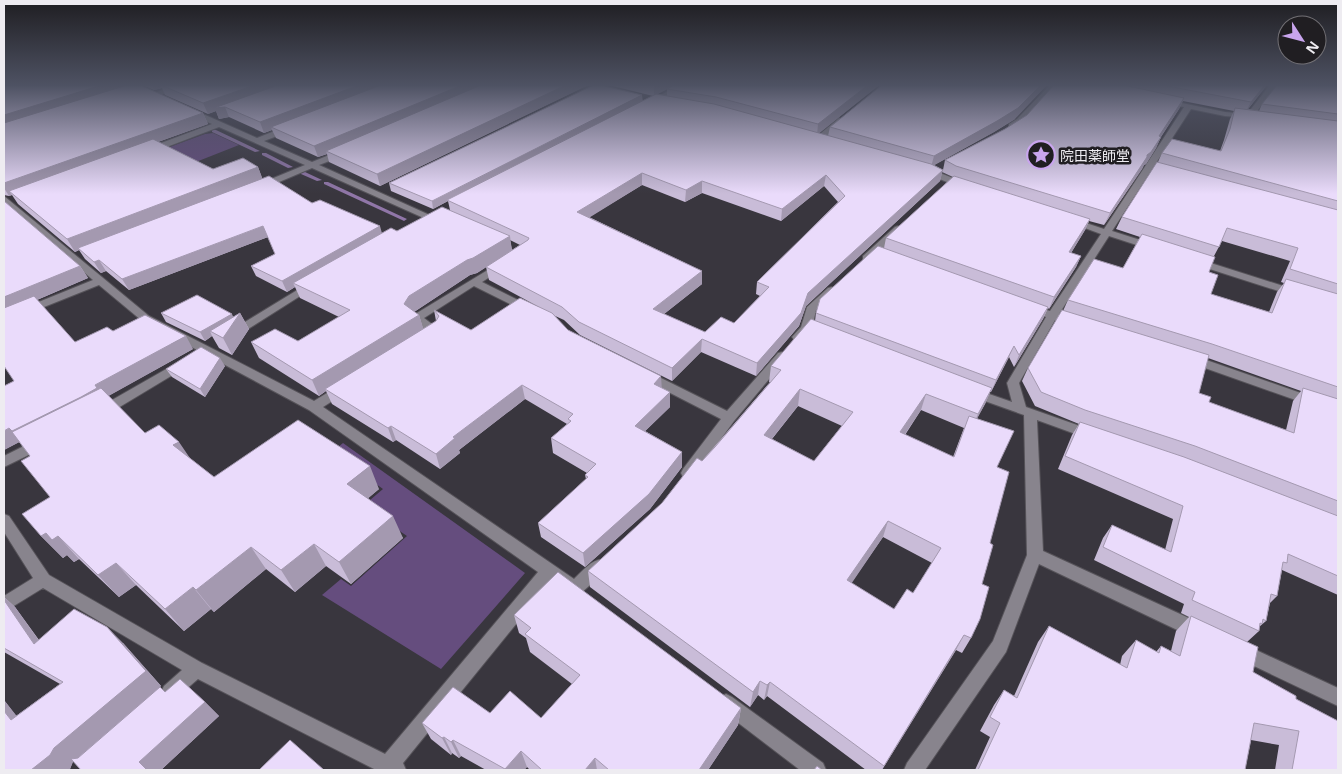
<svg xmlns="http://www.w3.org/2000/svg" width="1342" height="774" viewBox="0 0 1342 774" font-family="'Noto Sans','Noto Sans JP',sans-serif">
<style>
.green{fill:#654d7e}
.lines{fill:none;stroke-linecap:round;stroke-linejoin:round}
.stream{fill:#9076a8;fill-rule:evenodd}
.minor-casing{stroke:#565359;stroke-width:2}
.minor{fill:#88848d;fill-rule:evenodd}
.wall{fill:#c9bcd8;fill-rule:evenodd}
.shaded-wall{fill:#a499b0}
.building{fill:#eadbfb;stroke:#a499b0;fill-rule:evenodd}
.labels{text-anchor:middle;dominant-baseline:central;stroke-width:5;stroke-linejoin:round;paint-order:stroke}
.far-poi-label{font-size:14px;fill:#eeecf1;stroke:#201e22;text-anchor:start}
</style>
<rect width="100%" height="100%" fill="#39363e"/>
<path class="green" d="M213 133 239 145 173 171 145 156 205 134Z
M343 443 525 573 441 669 322 595 341 579 351 586 407 536 363 506 383 489 332 452Z"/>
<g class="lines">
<path class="stream" d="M212 130H216L260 151 255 152 212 132Z
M262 153H266L293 167 288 168 262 155Z
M301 172H305L322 180 317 181 301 174Z
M324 182H328L407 219 404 221 402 220 324 184Z"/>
<defs>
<path id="minor" d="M176 85H187L156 97 149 95Z
M679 85H688L652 106 645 104Z
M1050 85H1057C1049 96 1022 129 1009 128V124L1017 119Z
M1270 85H1277L1252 118 1225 116 1191 109 1112 231 1156 245 1157 247 1152 250 1109 236 1059 314 1077 320 1079 322 1073 325 1055 320 1019 383 1026 407 1097 432 1099 435 1097 438 1092 440 1037 420 1043 551 1204 625 1206 631 1204 637 1198 639 1192 637 1039 564 1006 652 925 770H904L907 763 993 641 1027 555 1024 415 968 395 966 392 972 388 1012 402 1007 383 1046 317 1026 310 1024 308 1030 305 1050 311 1101 234 1066 221 1071 218 1104 229 1184 107 1177 106V102L1225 112 1247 114Z
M188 110H194L257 138 287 126H293V130L264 141 312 162 339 151H345V155L319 165 434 217 432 219H426L312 168 265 188H259V184L305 165 219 127 151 153H145V149L212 124 188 114Z
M839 118 846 120 820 143H814V139Z
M925 167 968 184 969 186 968 188H962L922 172V168Z
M4 196 149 316 314 401 340 385H348L350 388 348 391 323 407 574 579C583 571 594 556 607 560L609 565 607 570 581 593 575 595 551 581 403 763 406 770H376L198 679 176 698 170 701 164 698 161 692 164 686 182 670 43 588 4 612V596L33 578 4 532V514L9 516 49 575 202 663 385 754 538 572 309 410 141 320 99 285 4 323V316L93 280 4 203Z
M898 226 901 227V231L871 260H863V256L895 227Z
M1195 258 1299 291 1300 293 1295 296 1291 295 1191 263 1190 261Z
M501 262 506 265 505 267 482 282 532 307 534 309 532 311H524L474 286 424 318 441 331 433 338H425L423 335 427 331 412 320 410 318 412 316Z
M312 281 316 282 317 284 316 286 237 336 233 337 227 333Z
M832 287 837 290 816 310 812 328 802 340H794L792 337 801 327 807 307 828 288Z
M782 352 788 356 786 359 734 421 693 477 688 478 683 477 681 473 683 469 721 419 643 379 641 376 643 373H651L727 411 778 353Z
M1192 355 1338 406V415L1188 362 1186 359Z
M182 360 186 361 188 364 186 367 108 414H98L97 411 98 408Z
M40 438 45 439 47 443 45 447 4 467V456Z
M1241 643 1338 688V706L1235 657 1232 651 1235 645Z
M726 694 732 697 823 763 826 770H800L720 709 717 703 720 697Z"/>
</defs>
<use href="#minor" class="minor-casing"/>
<use href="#minor" class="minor"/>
</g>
<path class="wall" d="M4 85 203 113 208 124 158 142 213 169 258 167 262 178 312 203 382 233 397 231 450 210 448 201 433 209 391 191 389 183 643 101 653 96 609 85H879L819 133 828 136 830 127 1015 119 994 132 934 165 943 170 945 160 1005 129 1027 115 1054 85H1267L1248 109 1259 111 1262 104 1338 85V595L1282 570 1277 596 1270 603 1266 621 1259 627V631L1247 642 1253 672 1296 699 1338 721V717V770H1275L1279 745 1251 740 1245 770H975L990 737 980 731 994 705 1004 690 1014 696 1038 642 1049 626 1120 665 1122 656 1136 640 1156 652 1161 646 1171 651 1176 631 1189 617 1181 613 1184 604 1094 560 1103 538 1112 525 1165 550 1173 519 1058 469 1072 435 1079 424 1035 406 1022 381 1028 368 1063 311 1068 300 1123 268 1140 237 1116 229 1122 217 1158 162 1162 153 1220 151 1224 140 1230 119 1234 111 1183 101 1179 109 1161 137 1156 148 1146 164 1144 165 1142 169 1104 225 1089 221 1085 230 1071 253 1081 256 1076 267 1049 309 1048 308 1043 319 1014 367 1009 357 991 392H990L985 404 977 418 997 467 990 543 971 638 962 653 956 650 882 770H866L767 696 764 700 758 695 750 707 590 587 588 571 662 503 702 461 770 382H769L771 366 815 321 816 313 884 248 886 238 953 177 942 172 940 181 806 306 799 326 756 376 701 352 672 381 580 335 564 320 553 315 568 330 662 388 670 407 645 431 682 452V467L650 509 585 567 541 537 538 523 586 479 585 475 587 473 553 453 551 438 567 424 525 399 459 450 460 453 440 469 396 440 393 442 332 404 326 391 319 396 259 358 251 342 298 341 339 317 300 298 295 287 287 292 256 276 251 266 275 254 268 237 129 290 106 271 101 273 85 259 79 250 75 252 18 204 12 195 9 196 4 195ZM667 89V96L657 94ZM642 185 685 202 702 193 781 221 824 186 838 202 757 282 756 294 760 296 734 323 705 332 664 314 702 284V271L589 217ZM510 240 520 245 512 250ZM1222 241 1290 261 1281 282 1284 283 1277 292 1269 312 1211 294 1209 272 1214 256ZM486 267 489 280 539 307 471 330 434 310 436 321 423 329 419 315 414 312 470 275 477 273ZM1208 358 1301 391 1293 401 1286 430 1209 402 1199 393ZM798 406 842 426 814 461 772 439ZM921 410 964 428 953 457 905 435ZM883 537 932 563 913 593 894 609 851 583Z
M142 85H587L586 86 380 186 329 162 327 154 318 157 276 138 272 130 264 133 229 117 219 119 216 111 208 114 165 95 162 88 154 90Z
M4 201 80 266 88 278 37 300 75 342 113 331 193 349 108 396 145 433 191 459 214 477 379 489 368 498 403 538 351 584 326 566 295 592 266 569 214 612 211 609 184 631 136 585 119 597 79 559 74 562 67 555 63 558 41 536 50 497 30 456 19 442 4 450V386L14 381Z
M161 313 233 317 240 313 249 329 232 355 219 348 212 336 205 341 166 322Z
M225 366 205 397 172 377 166 369Z
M4 597 15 607 39 640 123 643 161 686 77 758 160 687 165 692 205 702 219 716 161 770H81L73 761 70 769 68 770H4V700L16 716 60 684 4 652Z
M514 615 741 708 738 725 708 770H530L527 767 524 770H486L461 756 459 758 452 753 451 755 431 739 422 723 490 713 541 718 572 684 530 652 526 638 519 633Z"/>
<path class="shaded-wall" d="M102 85H128L4 128V115Z
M152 85H160L162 88 154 90Z
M255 85H288L225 107 229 117 219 119 216 111 208 114 203 103Z
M359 85H389L271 127 272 130 264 133 260 122Z
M462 85H488L326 151 327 154 318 157 314 146Z
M566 85H587L586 86 380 186 377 174Z
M655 85H675L654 96V86Z
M868 85H879L817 135 818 124Z
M1041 85H1047L1015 119 994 132 931 167 934 156Z
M1265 85H1267L1245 113 1251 102Z
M642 95 643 102 447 200 448 201 433 209 432 201Z
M1184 98 1179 109 1154 147 1159 136Z
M203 113 208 124 13 194 9 191 12 195 9 196 4 188V183Z
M1161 137 1156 148 1146 164 1144 165 1142 169 1104 225 1110 213 1147 155Z
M258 167 263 180 78 248 79 250 75 252 67 239Z
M943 170 940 181 806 306 799 326 756 376 757 363 808 293Z
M642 173V185L579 224 577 212Z
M826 175 824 186 781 221 782 209Z
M702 181V193L685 202 686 190Z
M1090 219 1085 230 1065 263 1069 252Z
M263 226 268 237 129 290 122 279Z
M380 226 383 237 293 283 295 287 287 292 282 281Z
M510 236 512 251 477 273 470 275 414 312 404 304 409 296 467 260Z
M1081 256 1076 267 1049 309 1054 297Z
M99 260 106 271 101 273 94 262Z
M80 266 88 278 4 314V297Z
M702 271V284L654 322 653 309Z
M1048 307 1043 319 1014 367 1019 355Z
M240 313 249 329 232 355 223 338 210 331 212 336 205 341 200 332 232 314 235 321Z
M419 315 424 331 325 389 326 391 319 396 312 380Z
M186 336 193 349 105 398 4 450V431L95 385Z
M702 339 701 352 672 381V368Z
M1014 346 1009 357 991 392 996 380Z
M220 358 225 366 205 397 200 389Z
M661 376 662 391 654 384Z
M522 385 525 399 459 450 460 453 440 469 436 454 453 437Z
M992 388 985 404 971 430 978 414Z
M800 389 798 406 762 451 764 435Z
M670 392V407L635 441V426Z
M926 394 921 410 895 449 900 432Z
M391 426 396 440 393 442 388 428Z
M179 442 194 464 173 445Z
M682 452V467L650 509 585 567 583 553Z
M370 466 379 489 358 507 347 484Z
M393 516 403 538 351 584 339 562Z
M888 521 883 537 843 596 847 580Z
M46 533 58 536 79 559 74 562 67 555 63 558 41 536Z
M314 544 326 566 295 592 281 570Z
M251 547 266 569 214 612 196 590Z
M116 563 136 585 119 597 98 575Z
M193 587 211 609 184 631 165 609Z
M4 597 15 607 52 659 34 644 4 600Z
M107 627 123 643 161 686 73 762 70 769 68 770H31Z
M964 635 956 650 882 770Z
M760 681 758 695 750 707 753 692Z
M770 682 767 696 764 700 767 685Z
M4 700 31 734 11 720 4 711Z
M205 702 219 716 161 770H147L139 762Z
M741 708 738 725 708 770H699Z
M444 737 452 753 451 755 442 738Z
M453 740 461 756 459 758 451 742Z
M521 751 527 767 524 770H506L505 769Z
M595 758 597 770H585Z"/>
<path class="building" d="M4 85H102L4 115Z
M127 85H140L203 113 4 183V123Z
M161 85H255L203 103Z
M278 85H359L260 122 225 107 214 108Z
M381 85H462L314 146 271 127Z
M481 85H566L377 174 326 151Z
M594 85H600L642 95 432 201 389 183Z
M674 85H868L818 124 716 97 667 89Z
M882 85H1041L1018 108 997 121 934 156 830 127Z
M1054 85H1123L1184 98 1159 136 1161 137 1151 152 1147 155V157L1110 213 956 166 945 160 1005 129 1027 115Z
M1162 85H1265L1251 102Z
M1277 85H1338V114L1262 104Z
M656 94 714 104 931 164 943 170 808 293 801 313 757 363 702 339 672 368 579 322 562 307 486 267 528 240 529 238 447 200ZM642 173 686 190 702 181 782 209 826 175 845 196 757 282 769 287 734 323 721 317 705 332 653 309 702 271 577 212Z
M1235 108 1338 121V201L1162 153 1172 139 1221 151 1230 129Z
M153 139 213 169 243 158 258 167 67 239 9 191Z
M1157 162 1338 210V284L1290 269 1298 248 1227 228 1219 247 1122 217Z
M269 176 312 203 320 200 380 226 282 281 251 266 275 254 263 226 122 279 99 260 94 262 78 248Z
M954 176 1090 219 1069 252 1081 256 1054 297 886 238Z
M4 201 80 266 4 297Z
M442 207 510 236 473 258 467 260 409 296 404 304 419 315 312 380 251 342 275 329 298 341 350 310 293 283 391 228 397 231Z
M1142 234 1215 257 1209 272 1218 275 1211 294 1272 313 1286 279 1338 294V387L1212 344 1068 300 1094 259 1123 268Z
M878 246 1048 307 1019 355 1014 346 996 380 816 313 820 299Z
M197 295 232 314 200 332 161 313Z
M34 296 75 342 107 327 113 331 145 315 186 336 95 385 97 388 81 397 12 431 9 428 4 431V386L14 381 4 366V308Z
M520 298 552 313 568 330 661 376 654 384 670 392 635 426 682 452 649 494 583 553 538 523 588 477 585 475 596 464 551 438 571 421 568 419 573 414 522 385 453 437 455 438 436 454 391 426 388 428 325 389 436 321 439 316 434 310 471 330Z
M1062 310 1209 355 1199 393 1211 397 1209 402 1294 433 1303 388 1338 399V501L1195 446 1085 410 1041 392 1028 368Z
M240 313 223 338 210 331Z
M811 319 992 388 978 414 926 394 900 432 954 457 969 416 1014 431 997 467 1009 472 990 543 993 545 982 584 989 587 980 619 971 638 964 635 884 766 770 682 767 685 760 681 753 692 588 571 662 503 697 458 702 461 715 447 781 370 771 366ZM800 389 853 412 814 461 764 435ZM888 521 941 548 913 593 907 589 894 609 847 580Z
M201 347 220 358 200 389 166 369Z
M101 388 145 433 159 425 179 442 173 445 214 477 298 420 370 466 347 484 393 516 339 562 314 544 281 570 251 547 196 590 193 587 165 609 116 563 98 575 58 536 52 540 46 533 41 536 22 514 50 497 21 461 30 456 12 432Z
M1080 422 1184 457 1338 516V576L1288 554 1287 563 1283 562 1277 596 1271 594 1266 621 1263 619 1262 624 1260 623 1259 631 1192 600 1195 592 1103 547 1112 525 1171 552 1183 506 1065 456Z
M558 572 741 708 699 770H609L595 758 585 770H542L521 751 505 769 453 740 451 742 444 737 442 738 422 723 453 687 490 713 510 691 541 718 580 675 525 634 531 628 514 615Z
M4 600 34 644 74 609 107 627 146 671 54 748 50 755 31 770H4V711L11 720 63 682 4 648Z
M1191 616 1258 647 1253 672 1296 696V699L1338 721V770H1292L1299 731 1254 723 1245 770H978L1000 723 990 717 1004 690 1017 698 1049 626 1127 668 1136 640 1159 653 1161 646 1180 656Z
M180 679 205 702 139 762 147 770H81L71 759 78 758 160 687 165 692Z
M290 740 324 770H259Z
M817 766 822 770H814Z"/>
<linearGradient id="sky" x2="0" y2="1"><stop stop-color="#1f1e22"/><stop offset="0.44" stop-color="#4e5263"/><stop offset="1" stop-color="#4e5263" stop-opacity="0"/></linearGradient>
<rect width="1342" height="194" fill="url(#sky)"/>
<defs>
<symbol id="sight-ring" viewBox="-11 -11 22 22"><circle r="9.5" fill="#201e22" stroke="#c9a5ee" stroke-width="1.5"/><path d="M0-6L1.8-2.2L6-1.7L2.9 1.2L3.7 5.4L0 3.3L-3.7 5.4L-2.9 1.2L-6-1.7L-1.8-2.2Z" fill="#c9a5ee"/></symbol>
</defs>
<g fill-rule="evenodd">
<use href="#sight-ring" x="1025" y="139" width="32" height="32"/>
</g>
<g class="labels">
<g class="far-poi-label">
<text x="1060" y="155">院田薬師堂</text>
</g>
</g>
<rect width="1342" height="774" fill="none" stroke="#eeecf1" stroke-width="10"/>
<g transform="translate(1302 40) rotate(126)"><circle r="24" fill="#201e22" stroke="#727075"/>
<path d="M0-4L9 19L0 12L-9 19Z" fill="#c9a5ee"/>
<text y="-8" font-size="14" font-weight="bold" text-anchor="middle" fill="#eeecf1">N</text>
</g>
</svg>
